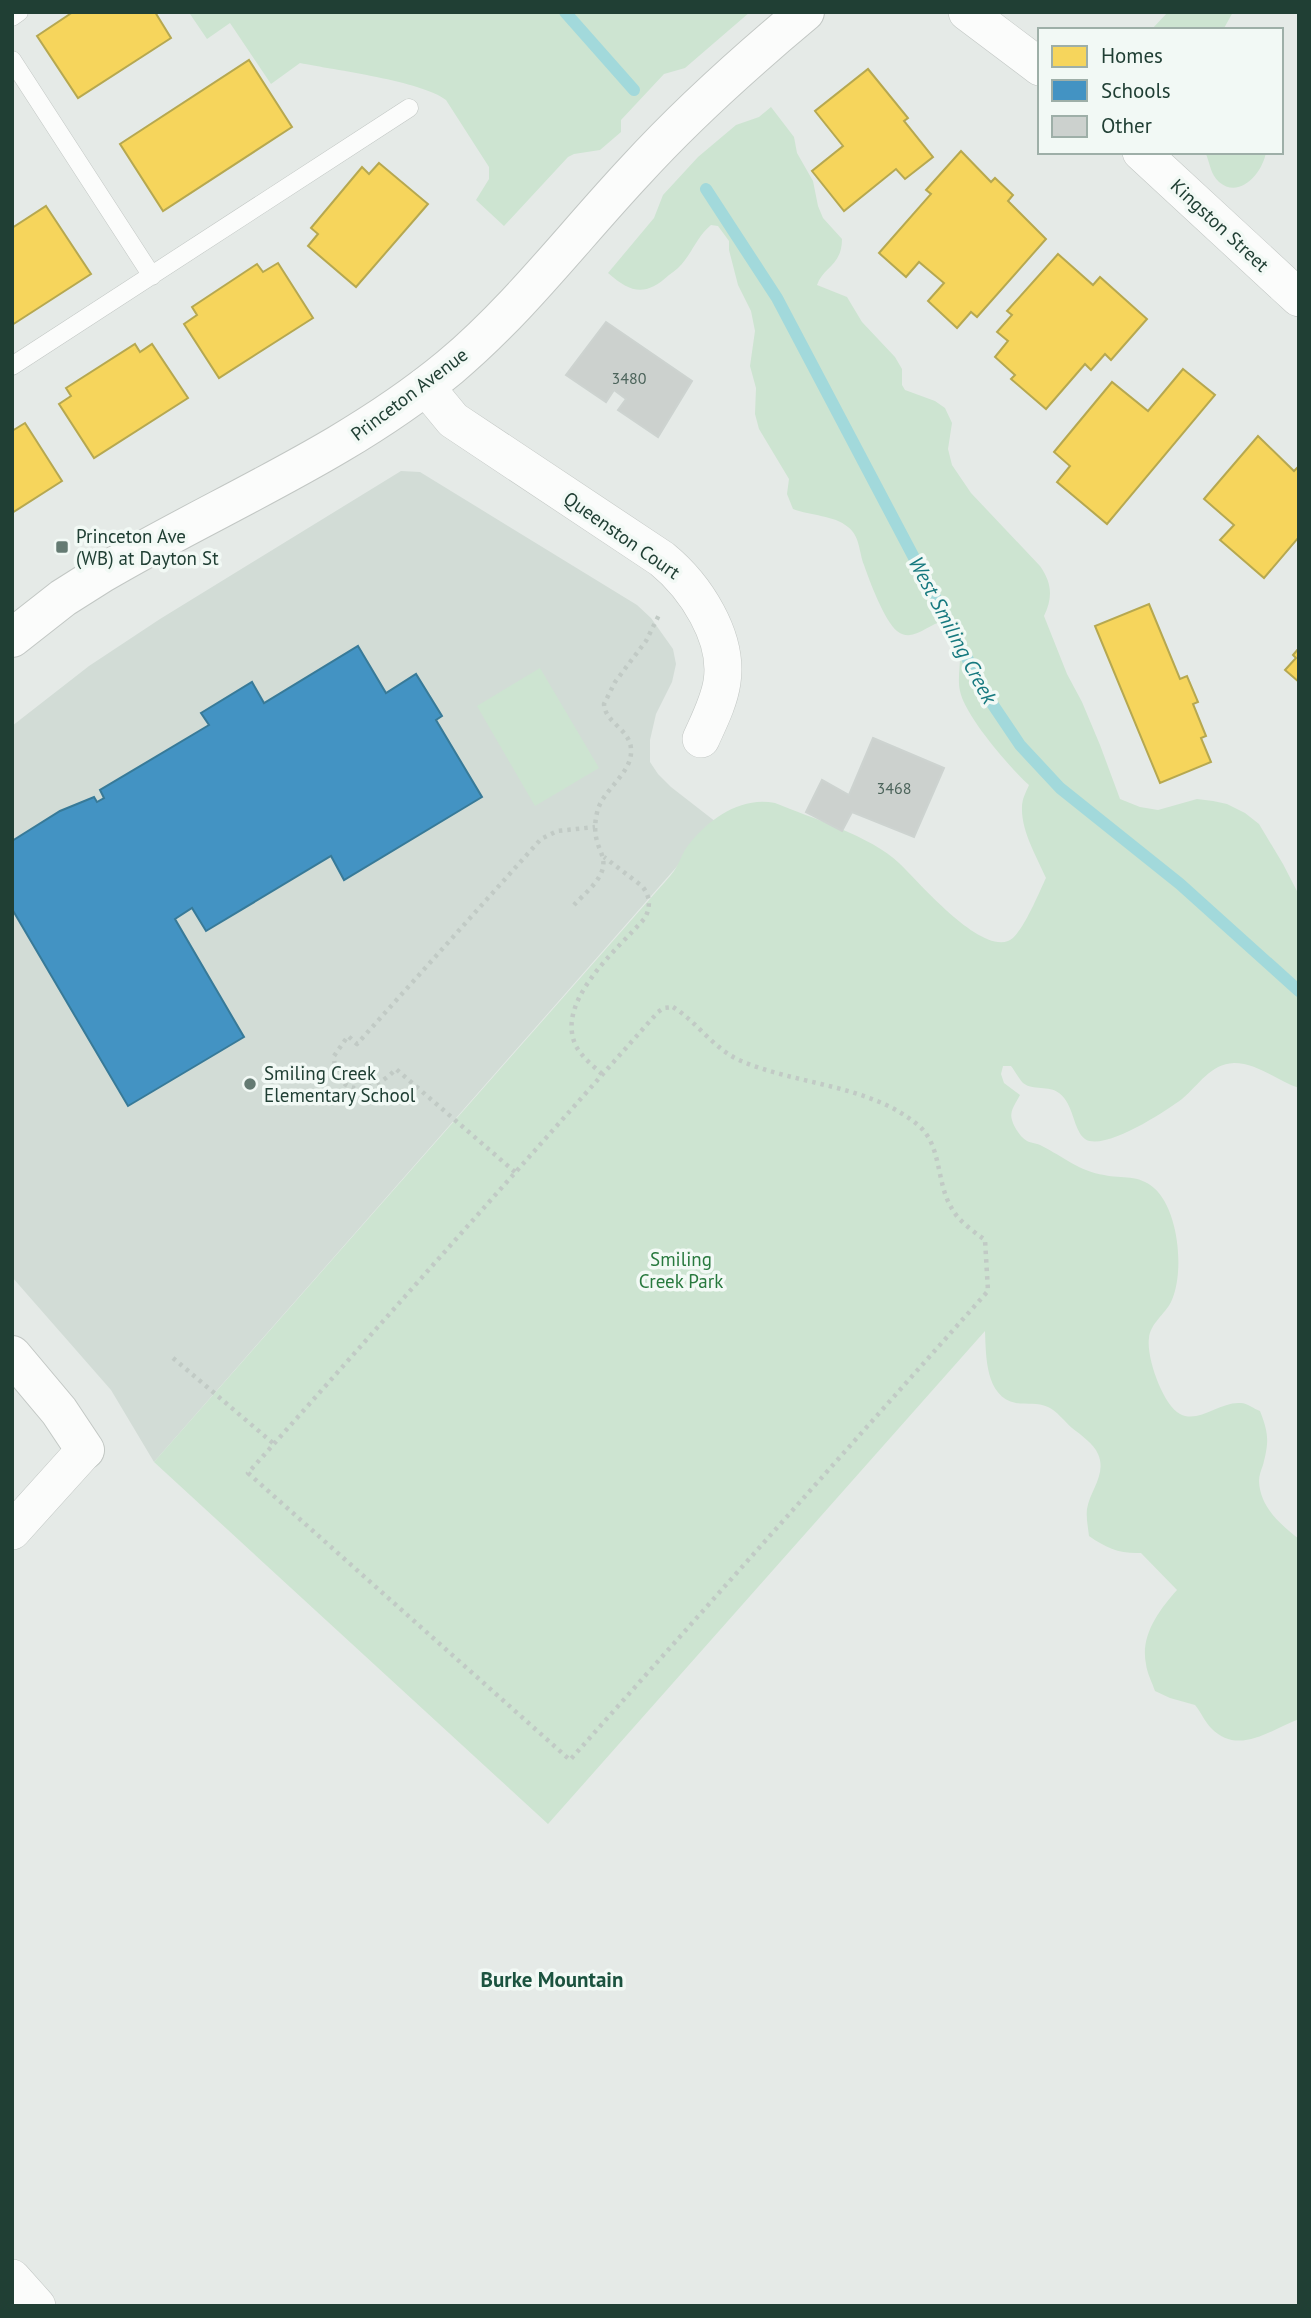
<svg xmlns="http://www.w3.org/2000/svg" width="1311" height="2318" viewBox="0 0 1311 2318" font-family="'PT Sans',sans-serif">
<style>
.built{fill:#d2dcd6}
.green{fill:#cde4d1}
.homes{fill:#f6d55c;stroke:#b6a850;stroke-width:2}
.schools{fill:#4393c3;stroke:#387a98;stroke-width:2}
.lines{fill:none;stroke-linecap:round;stroke-linejoin:round}
.stream{stroke:#a2d9db;stroke-width:12}
.building{fill:#ccd1ce;stroke:#cdd3d0;stroke-width:2}
.service-casing{stroke:#c2c7c4;stroke-width:19}
.minor-casing{stroke:#c2c7c4;stroke-width:38}
.tertiary-casing{stroke:#c2c7c4;stroke-width:40}
.path{stroke:#c1cac5;stroke-width:4.5;stroke-dasharray:3.5 5;stroke-linecap:butt}
.service{stroke:#fbfcfb;stroke-width:18}
.minor{stroke:#fbfcfb;stroke-width:37}
.tertiary{stroke:#fbfcfb;stroke-width:38}
.poi-dot{fill:#657b73;stroke:#f2f9f5;stroke-width:2.5}
.labels{text-anchor:middle;dominant-baseline:central;stroke-width:7;stroke-linejoin:round;paint-order:stroke}
.number-label{font-size:16px;fill:#4c645b}
.street-label{font-size:19px;fill:#203f34;stroke:#f2f9f5}
.poi-label{font-size:19px;fill:#203f34;stroke:#f2f9f5;text-anchor:start}
.park-label{font-size:19px;fill:#28793e;stroke:#f2f9f5}
.water-label{font-size:21px;font-style:italic;fill:#16797f;stroke:#f2f9f5}
.neighbourhood-label{font-size:21px;font-weight:bold;fill:#1b533f;stroke:#f2f9f5}
</style>
<rect width="100%" height="100%" fill="#e5eae7"/>
<path class="built" d="M401 471 420 472 637 605 651 618 673 649 676 664 672 682 656 714 650 740V762L658 774 671 787 716 822 154 1462 111 1390 12 1277V726L89 666 160 619Z"/>
<path class="green" d="M181 12H750L685 68 664 74 621 120V132L600 150 574 154 568 157 504 226 476 200 489 179V167L446 100C422 81 334 70 300 63L271 84 230 23 207 39 190 14Z
M1168 12H1233L1223 30H1151Z
M771 107 794 137 797 153 813 181 818 206 823 218 842 239C842 266 823 267 817 285L847 297 862 322 895 357 902 369V385L905 390 935 401 945 408 952 423 948 449 952 465 971 493 1040 566C1052 583 1053 597 1044 616L1067 674 1082 702 1100 745 1120 799 1140 807 1158 810 1197 799 1213 801 1227 804 1245 813 1259 824 1283 864 1299 895V1088C1277 1081 1258 1063 1234 1063 1210 1064 1199 1085 1182 1099 1166 1111 1104 1152 1085 1139 1073 1130 1074 1104 1059 1093 1049 1085 1033 1091 1023 1083 1019 1079 1015 1071 1011 1066H1003L1001 1074 1004 1083 1020 1095C1016 1103 1009 1111 1012 1120 1014 1127 1020 1137 1027 1141 1031 1143 1037 1143 1042 1146 1062 1156 1081 1172 1104 1175 1123 1179 1138 1174 1154 1188 1179 1210 1185 1273 1171 1302 1165 1314 1150 1324 1149 1338 1146 1357 1163 1405 1180 1414 1199 1424 1220 1401 1241 1403 1247 1403 1254 1409 1260 1411 1269 1434 1269 1442 1263 1465 1261 1470 1259 1476 1259 1481 1260 1507 1280 1524 1299 1539V1719C1270 1730 1238 1756 1211 1728 1205 1722 1201 1712 1195 1705L1170 1698 1155 1691C1152 1682 1147 1673 1146 1664 1140 1636 1159 1610 1177 1590L1141 1553C1120 1554 1106 1548 1089 1536 1088 1527 1086 1518 1087 1509 1090 1490 1107 1474 1098 1454 1094 1444 1081 1435 1072 1428 1064 1421 1057 1411 1048 1407 1037 1402 1028 1405 1016 1403 985 1397 986 1355 985 1331L548 1824 154 1462 656 892C662 885 669 878 674 871 680 863 682 852 690 843 710 818 742 796 775 803 811 818 871 836 899 863 919 882 978 952 1008 941 1022 936 1039 892 1046 878 1037 857 1021 831 1022 807 1022 799 1026 792 1029 785 1010 768 965 716 960 691 956 673 965 652 956 633 941 602 919 649 897 631 884 620 870 582 864 565 859 552 860 536 848 527 834 515 811 516 793 509L787 494 789 479 759 429 755 414 756 388 750 366 755 331 751 311 738 285 729 250V241L718 226 711 225C699 235 694 248 685 260 681 266 675 271 669 275 645 297 631 293 608 273L654 218 663 195 698 157 736 125 759 117Z
M1205 152H1266C1263 172 1240 200 1219 182 1210 174 1210 162 1205 152Z
M540 668 599 768 535 806 477 706Z"/>
<path class="homes" d="M73 12H155L171 38 78 98 37 36Z
M249 60 292 127 163 211 120 144Z
M868 69 908 118 904 121 933 157 905 179 896 169 844 211 812 171 843 146 815 111Z
M961 151 991 182 995 178 1013 195 1008 201 1046 239 977 317 971 312 957 328 928 301 944 283 919 262 906 277 879 253 931 194 926 190Z
M379 163 428 204 356 287 308 246 318 234 311 228 362 167 369 174Z
M46 206 91 274 12 325V228Z
M1058 254 1093 285 1100 277 1147 319 1111 360 1105 354 1091 370 1085 364 1046 409 1011 379 1015 375 995 357 1008 341 997 332 1012 315 1007 311Z
M278 263 313 318 219 378 184 324 197 315 192 307 257 264 263 272Z
M135 344 140 352 152 344 188 398 94 458 59 404 71 396 66 388Z
M1183 369 1215 395 1107 524 1057 482 1070 466 1054 452 1112 382 1148 411Z
M25 423 62 481 12 513V431Z
M1258 436 1294 471 1299 466V537L1264 578 1220 540 1234 525 1204 499Z
M1149 604 1180 679 1187 676 1198 702 1193 704 1206 736 1201 738 1211 762 1160 783 1095 626Z
M1299 648V682L1285 670 1296 658 1293 655Z"/>
<path class="schools" d="M358 646 386 693 416 674 442 716 436 720 482 797 344 880 331 856 206 931 192 908 175 919 244 1037 128 1106 12 909V841L60 811 94 797 97 802 104 798 100 790 209 725 201 713 252 682 264 703Z"/>
<g class="lines">
<path class="stream" d="M565 12 634 90
M706 189 777 298 987 696 1020 745 1060 788 1180 884 1299 991"/>
</g>
<path class="building" d="M606 322 692 381 658 437 618 410 626 399 614 390 606 402 566 375Z
M873 738 944 768 914 837 852 812 842 831 806 812 822 780 849 795Z"/>
<g class="lines">
<defs>
<path id="service" d="M12 17 19 12
M12 60 152 276
M12 366 409 108"/>
<path id="minor" d="M967 12 1040 67
M1141 152 1299 298
M425 386 453 420 662 559C695 586 729 637 722 682 719 702 709 721 701 739
M12 1531 85 1450
M12 2278 37 2306"/>
<path id="tertiary" d="M12 638 63 598 101 574C218 505 345 454 450 367 519 309 574 236 635 171 687 114 745 62 805 12
M12 1355 59 1411 85 1450"/>
</defs>
<use href="#service" class="service-casing"/>
<use href="#minor" class="minor-casing"/>
<use href="#tertiary" class="tertiary-casing"/>
<path class="path" d="M574 905C583 895 601 881 603 867 605 857 599 850 597 841 594 831 595 819 598 809 605 788 633 772 631 749 630 729 605 723 604 704L615 682 646 641 660 613
M673 1007C697 1022 713 1048 739 1060 795 1085 869 1084 918 1125 942 1145 936 1182 951 1207 958 1221 973 1231 985 1240L988 1291 570 1760 248 1473 658 1012 664 1008Z
M602 1074C593 1066 582 1057 576 1046 554 1001 619 948 645 918 651 906 650 896 642 886L604 857
M515 1172 396 1069C373 1094 335 1100 334 1056L348 1036 357 1044 541 839 557 831 595 827
M173 1358 274 1444"/>
<use href="#service" class="service"/>
<use href="#minor" class="minor"/>
<use href="#tertiary" class="tertiary"/>
</g>
<g class="poi-dot">
<rect x="55" y="540" width="14" height="14" rx="3.5"/>
<circle cx="250" cy="1084" r="7"/>
</g>
<g class="labels">
<g class="number-label">
<text x="629" y="378">3480</text>
<text x="894" y="788">3468</text>
</g>
<g class="street-label">
<text transform="translate(1220 225) rotate(43)">Kingston Street</text>
<text transform="translate(409 394) rotate(-37)">Princeton Avenue</text>
<text transform="translate(622 535) rotate(35)">Queenston Court</text>
</g>
<g class="poi-label">
<text x="76" y="536">Princeton Ave<tspan x="76" dy="22">(WB) at Dayton St</tspan></text>
<text x="264" y="1073">Smiling Creek<tspan x="264" dy="22">Elementary School</tspan></text>
</g>
<g class="park-label">
<text x="681" y="1259">Smiling<tspan x="681" dy="22">Creek Park</tspan></text>
</g>
<g class="water-label">
<text transform="translate(953 630) rotate(62)">West Smiling Creek</text>
</g>
<g class="neighbourhood-label">
<text x="552" y="1979">Burke Mountain</text>
</g>
</g>
<rect width="1311" height="2318" fill="none" stroke="#203f34" stroke-width="28"/>
<rect x="1038" y="28" width="245" height="126" fill="#f2f9f5" stroke="#9eafa8" stroke-width="2"/>
<rect x="1052" y="46" width="35" height="21" fill="#f6d55c" stroke="#9eafa8" stroke-width="2"/>
<text x="1101" y="63" font-size="21" fill="#203f34">Homes</text>
<rect x="1052" y="80" width="35" height="21" fill="#4393c3" stroke="#9eafa8" stroke-width="2"/>
<text x="1101" y="98" font-size="21" fill="#203f34">Schools</text>
<rect x="1052" y="116" width="35" height="21" fill="#ccd1ce" stroke="#9eafa8" stroke-width="2"/>
<text x="1101" y="133" font-size="21" fill="#203f34">Other</text>
</svg>
